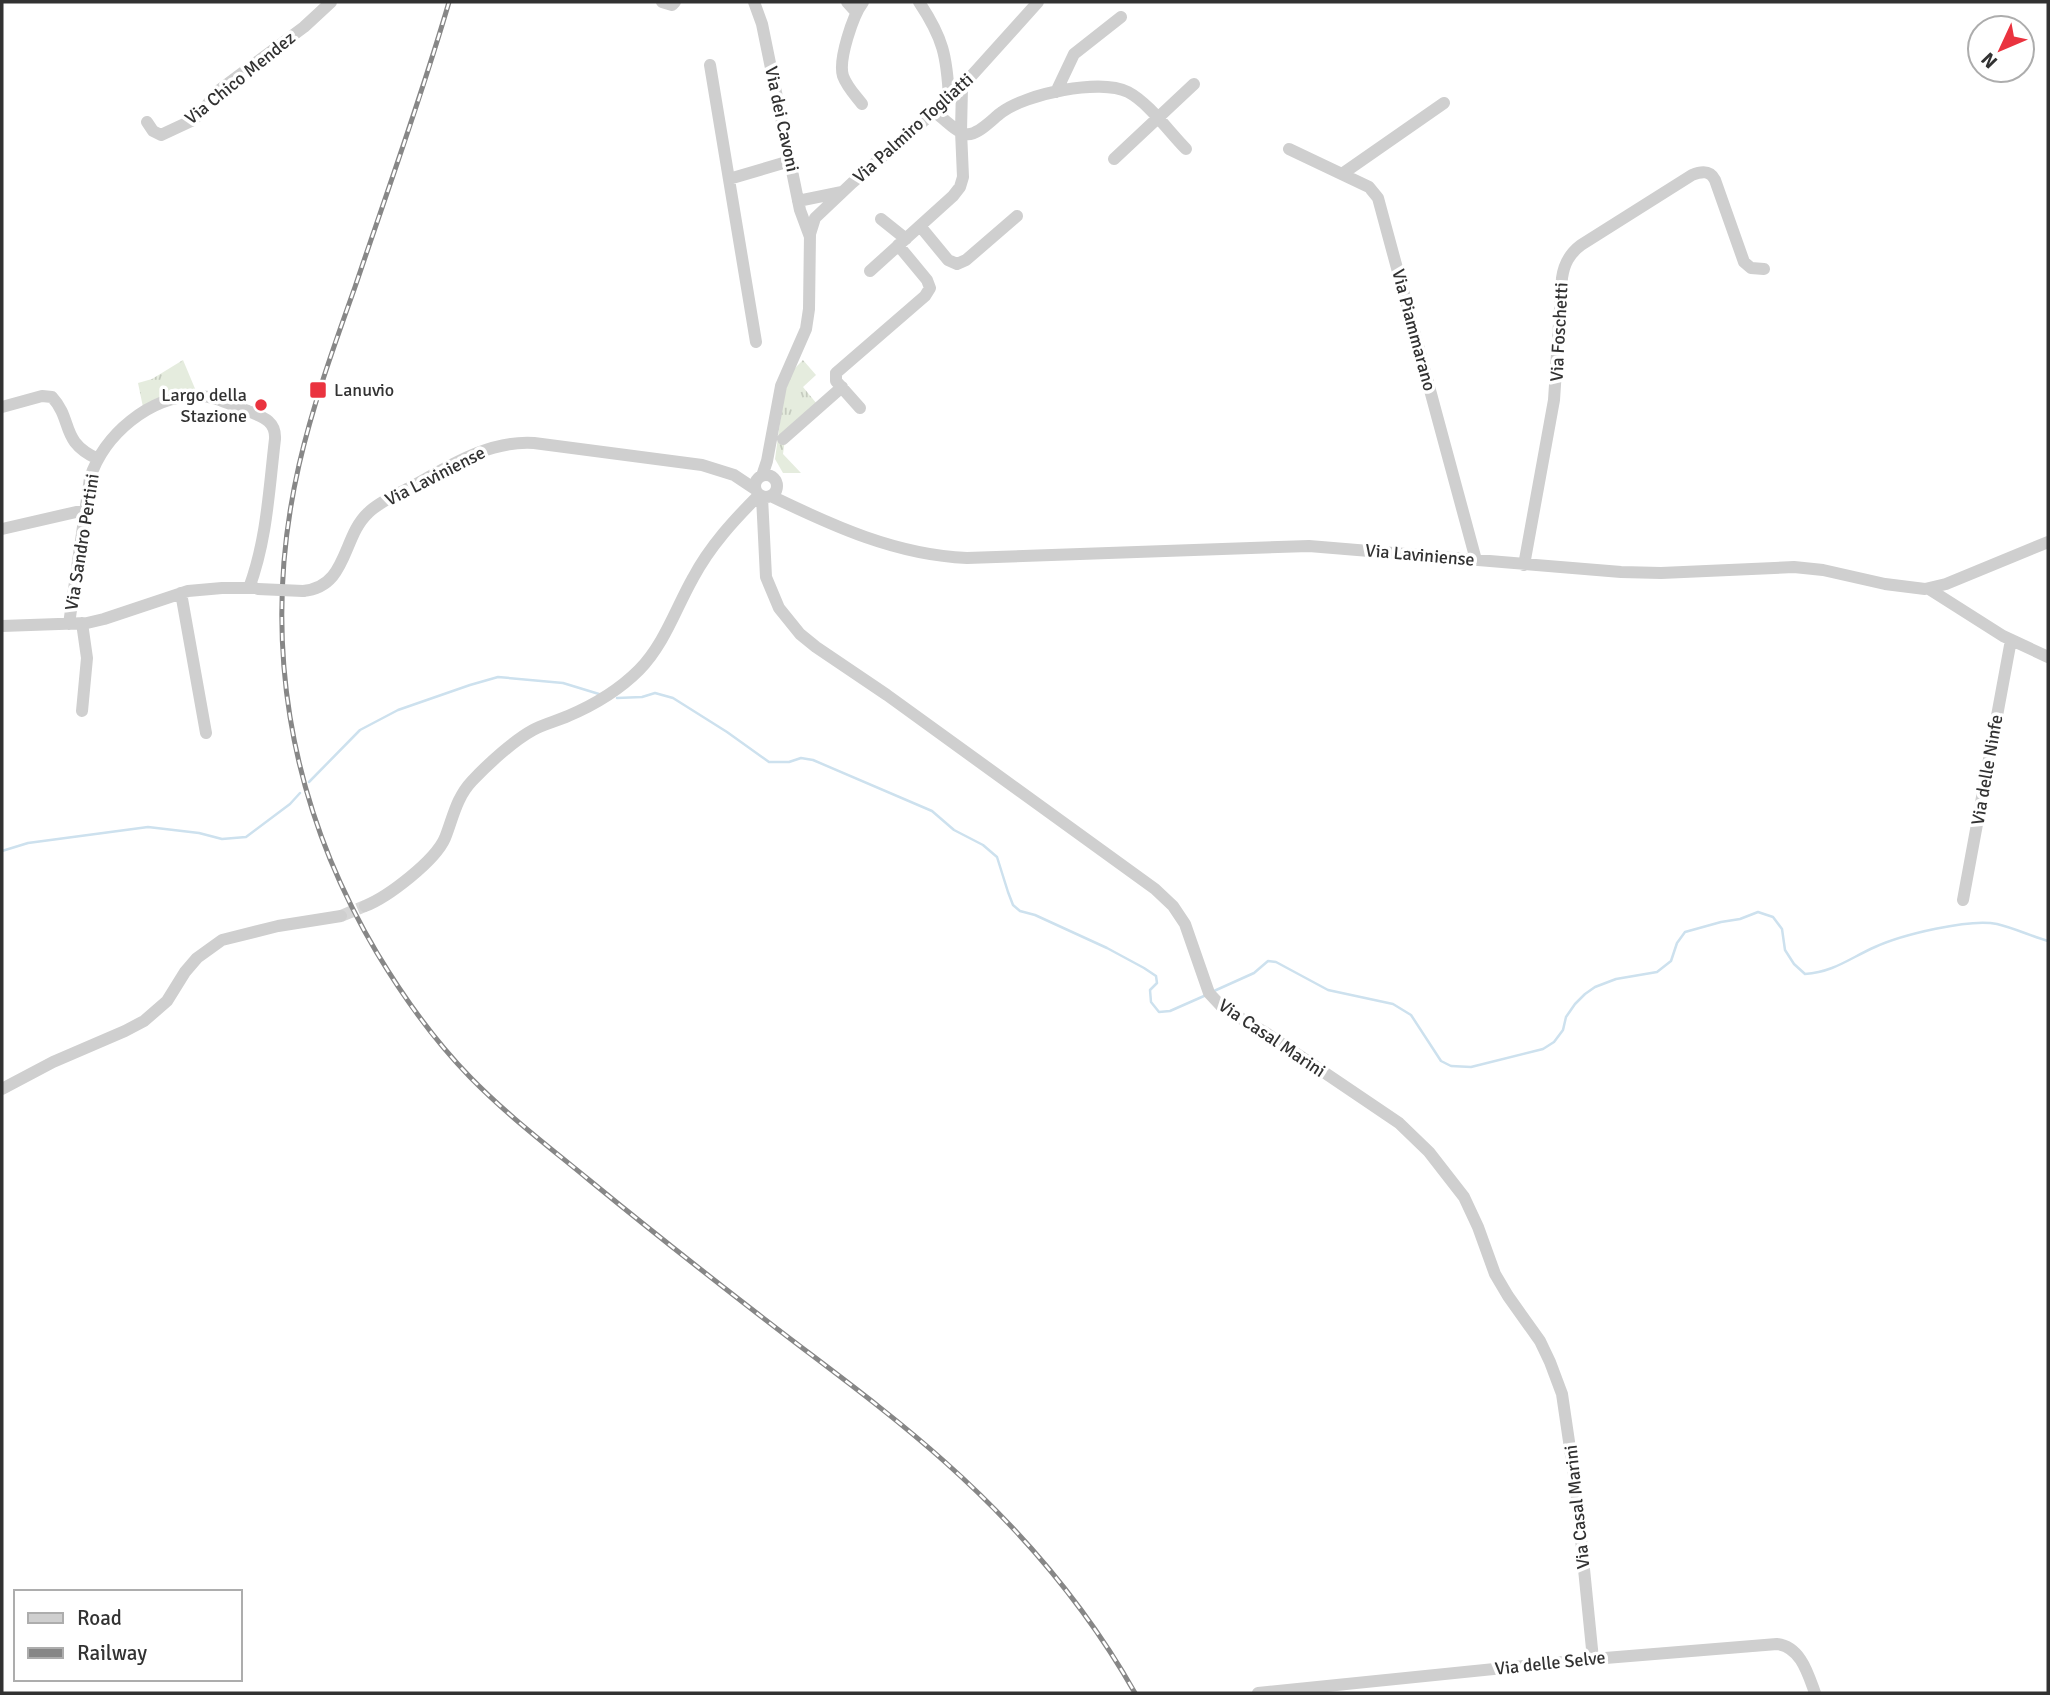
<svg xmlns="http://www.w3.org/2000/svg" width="2050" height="1695" viewBox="0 0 2050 1695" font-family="Signika,sans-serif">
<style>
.grass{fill:url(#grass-tufts)}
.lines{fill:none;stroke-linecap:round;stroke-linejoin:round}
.stream{stroke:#cde1ee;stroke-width:2.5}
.minor-tunnel{stroke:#d6d6d6;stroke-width:12;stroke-dasharray:12 6;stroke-linecap:butt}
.minor{stroke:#cfcfcf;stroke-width:12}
.rail-casing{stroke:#878787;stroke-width:5}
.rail{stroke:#fff;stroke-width:2.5;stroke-dasharray:8;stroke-linecap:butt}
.minor-bridge{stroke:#cfcfcf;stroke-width:12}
.poi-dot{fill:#ea333f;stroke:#fff;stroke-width:2.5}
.labels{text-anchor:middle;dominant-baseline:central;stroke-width:7;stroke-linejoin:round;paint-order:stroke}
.street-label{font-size:18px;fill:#323232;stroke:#fff}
.poi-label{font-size:18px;fill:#323232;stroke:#fff;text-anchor:start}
</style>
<defs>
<pattern id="grass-tufts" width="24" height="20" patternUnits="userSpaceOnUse" patternTransform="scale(1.75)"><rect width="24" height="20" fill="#e5ecde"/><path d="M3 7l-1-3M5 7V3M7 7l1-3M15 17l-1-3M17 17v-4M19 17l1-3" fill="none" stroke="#c5cbbf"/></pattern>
</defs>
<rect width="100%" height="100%" fill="#fff"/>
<path class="grass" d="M183 360 196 391 143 407 138 383 152 379Z
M803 360 816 375 803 387 817 404 786 432 783 454 801 473H783L775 459 784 393 793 370Z"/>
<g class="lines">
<path class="stream" d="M617 698 642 697 655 693 673 698 727 732 769 762H789L801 758 813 760 932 811 954 830 983 845 997 857 1008 892 1013 905 1020 911 1035 915 1107 948 1144 968 1156 976 1157 983 1150 990 1151 1002 1159 1012 1170 1011 1204 996
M309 782 360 730 398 710 470 685 498 677 563 683 599 694
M2 851 28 843 148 827 199 833 222 839 246 837 290 804 300 793
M1214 991 1254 973 1268 961 1276 962 1328 990 1393 1004 1411 1015 1441 1061 1451 1066 1471 1067 1543 1049 1554 1042 1563 1030 1566 1017 1575 1004 1585 994 1595 987 1616 979 1657 972 1671 961 1677 943 1685 932 1721 922 1740 919 1758 912 1773 917 1782 929 1785 950 1794 964 1805 974C1834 972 1850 958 1875 947 1901 935 1970 918 1997 924 2014 928 2031 936 2048 941"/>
<path class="minor-tunnel" d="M341 916 365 906"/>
<path class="minor" d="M662 2 672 5 675 2
M754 2 762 24 800 210 810 237
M847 2 856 12
M919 2C943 38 947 56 949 99
M710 65 756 342
M1056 92 1074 54 1121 17
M862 104C855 95 847 87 843 76 838 60 853 15 863 2
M935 112C944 119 956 132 966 134 978 136 993 118 1002 112 1026 94 1100 78 1128 92 1149 103 1169 132 1186 149
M147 122 153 131 161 135 191 121 200 114 218 91 304 27 331 2
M1289 149 1369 187 1378 198 1476 560
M1114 159 1194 84
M1342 174 1444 103
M729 179 790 161
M798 201 842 192
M881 219 906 239
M920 226 948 260 957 264 966 260 1017 216
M870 271 953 196 960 187 963 177 961 131 962 87
M2 407 42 396 52 397C74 421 59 441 98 459
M860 408 836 381V373L925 296 930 288 927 280 898 245
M783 439 842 387
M755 486a11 11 0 1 1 22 0a11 11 0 1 1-22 0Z
M762 476 767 461 781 386 806 329 809 309 810 234 815 218 852 183 956 93 1038 2
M771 496C833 526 896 555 967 558L1309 546 1621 572 1661 573 1794 567 1823 570 1885 584 1925 589 1946 584 2048 542
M762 497 766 577 779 608 800 634 816 647 887 695 1155 889 1173 906 1185 924 1209 993 1223 1008 1266 1033 1399 1123 1429 1152 1464 1197 1478 1227 1495 1274 1508 1296 1540 1341 1550 1362 1562 1394 1576 1489 1593 1659
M2 529 85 510
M1524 565 1554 400 1562 278C1564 264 1569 254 1581 245L1692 175C1702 171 1710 170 1715 180L1744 262 1751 268 1764 269
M1929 589 2003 636 2048 657
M303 591C348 587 342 537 368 513 379 502 396 495 409 488 448 467 488 440 534 443L702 465 734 475 755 489
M181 593 206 733
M69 624 90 478C104 435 149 396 196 396 214 395 231 405 248 411 263 417 276 421 275 439 269 489 267 540 249 588
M2 626 87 623 104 619 188 591 222 588H255
M82 711 87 658 82 623
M1963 900 2011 640
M365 906C388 897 435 861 445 838 453 818 456 798 472 781 488 764 513 741 533 730 544 724 557 721 568 716 594 705 619 690 639 670 664 645 676 608 693 578 710 546 734 520 759 495
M2 1089 53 1062 125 1031 144 1021 167 1001 185 972 197 958 222 940 278 926 341 916
M1258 1693 1593 1659 1777 1644C1801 1647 1808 1674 1815 1693"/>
<defs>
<path id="rail" d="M449 2C421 98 387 192 355 287 334 346 313 404 299 465 260 636 288 803 377 953 404 998 434 1040 470 1077 507 1115 548 1146 588 1179 644 1225 701 1270 758 1314 821 1363 886 1409 945 1462 1019 1528 1086 1606 1135 1693"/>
</defs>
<use href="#rail" class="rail-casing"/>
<use href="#rail" class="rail"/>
<path class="minor-bridge" d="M258 589 303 591"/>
</g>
<g class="poi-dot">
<rect x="309" y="381" width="18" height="18" rx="3.5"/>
<circle cx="261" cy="405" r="7"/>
</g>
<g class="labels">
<g class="street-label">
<text transform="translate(240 78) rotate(-39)">Via Chico Mendez</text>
<text transform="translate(782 119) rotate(78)">Via dei Cavoni</text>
<text transform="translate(913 128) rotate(-42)">Via Palmiro Togliatti</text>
<text transform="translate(1414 330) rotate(75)">Via Piammarano</text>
<text transform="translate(1559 332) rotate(-87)">Via Foschetti</text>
<text transform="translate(435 476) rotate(-27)">Via Laviniense</text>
<text transform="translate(82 542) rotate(-81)">Via Sandro Pertini</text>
<text transform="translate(1420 555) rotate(5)">Via Laviniense</text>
<text transform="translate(1987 770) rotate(-80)">Via delle Ninfe</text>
<text transform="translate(1272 1038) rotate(34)">Via Casal Marini</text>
<text transform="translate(1577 1507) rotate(-96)">Via Casal Marini</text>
<text transform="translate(1550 1663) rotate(-6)">Via delle Selve</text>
</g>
<g class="poi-label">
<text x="334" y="390">Lanuvio</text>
<text x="247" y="395" text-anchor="end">Largo della<tspan x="247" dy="21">Stazione</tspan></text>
</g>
</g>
<rect width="2050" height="1695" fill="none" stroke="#323232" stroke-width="7"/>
<rect x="14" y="1590" width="228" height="91" fill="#ffffff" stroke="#adadad" stroke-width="2"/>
<rect x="28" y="1613" width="35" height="10" fill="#cfcfcf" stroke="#adadad" stroke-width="2"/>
<text x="77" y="1625" font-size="21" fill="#323232">Road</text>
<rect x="28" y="1648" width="35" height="10" fill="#878787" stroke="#adadad" stroke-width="2"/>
<text x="77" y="1660" font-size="21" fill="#323232">Railway</text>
<g transform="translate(2001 49) rotate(226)"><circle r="33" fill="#ffffff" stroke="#adadad" stroke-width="2"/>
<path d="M0-5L12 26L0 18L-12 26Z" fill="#ea333f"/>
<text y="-10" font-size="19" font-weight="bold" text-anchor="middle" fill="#323232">N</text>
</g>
</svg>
